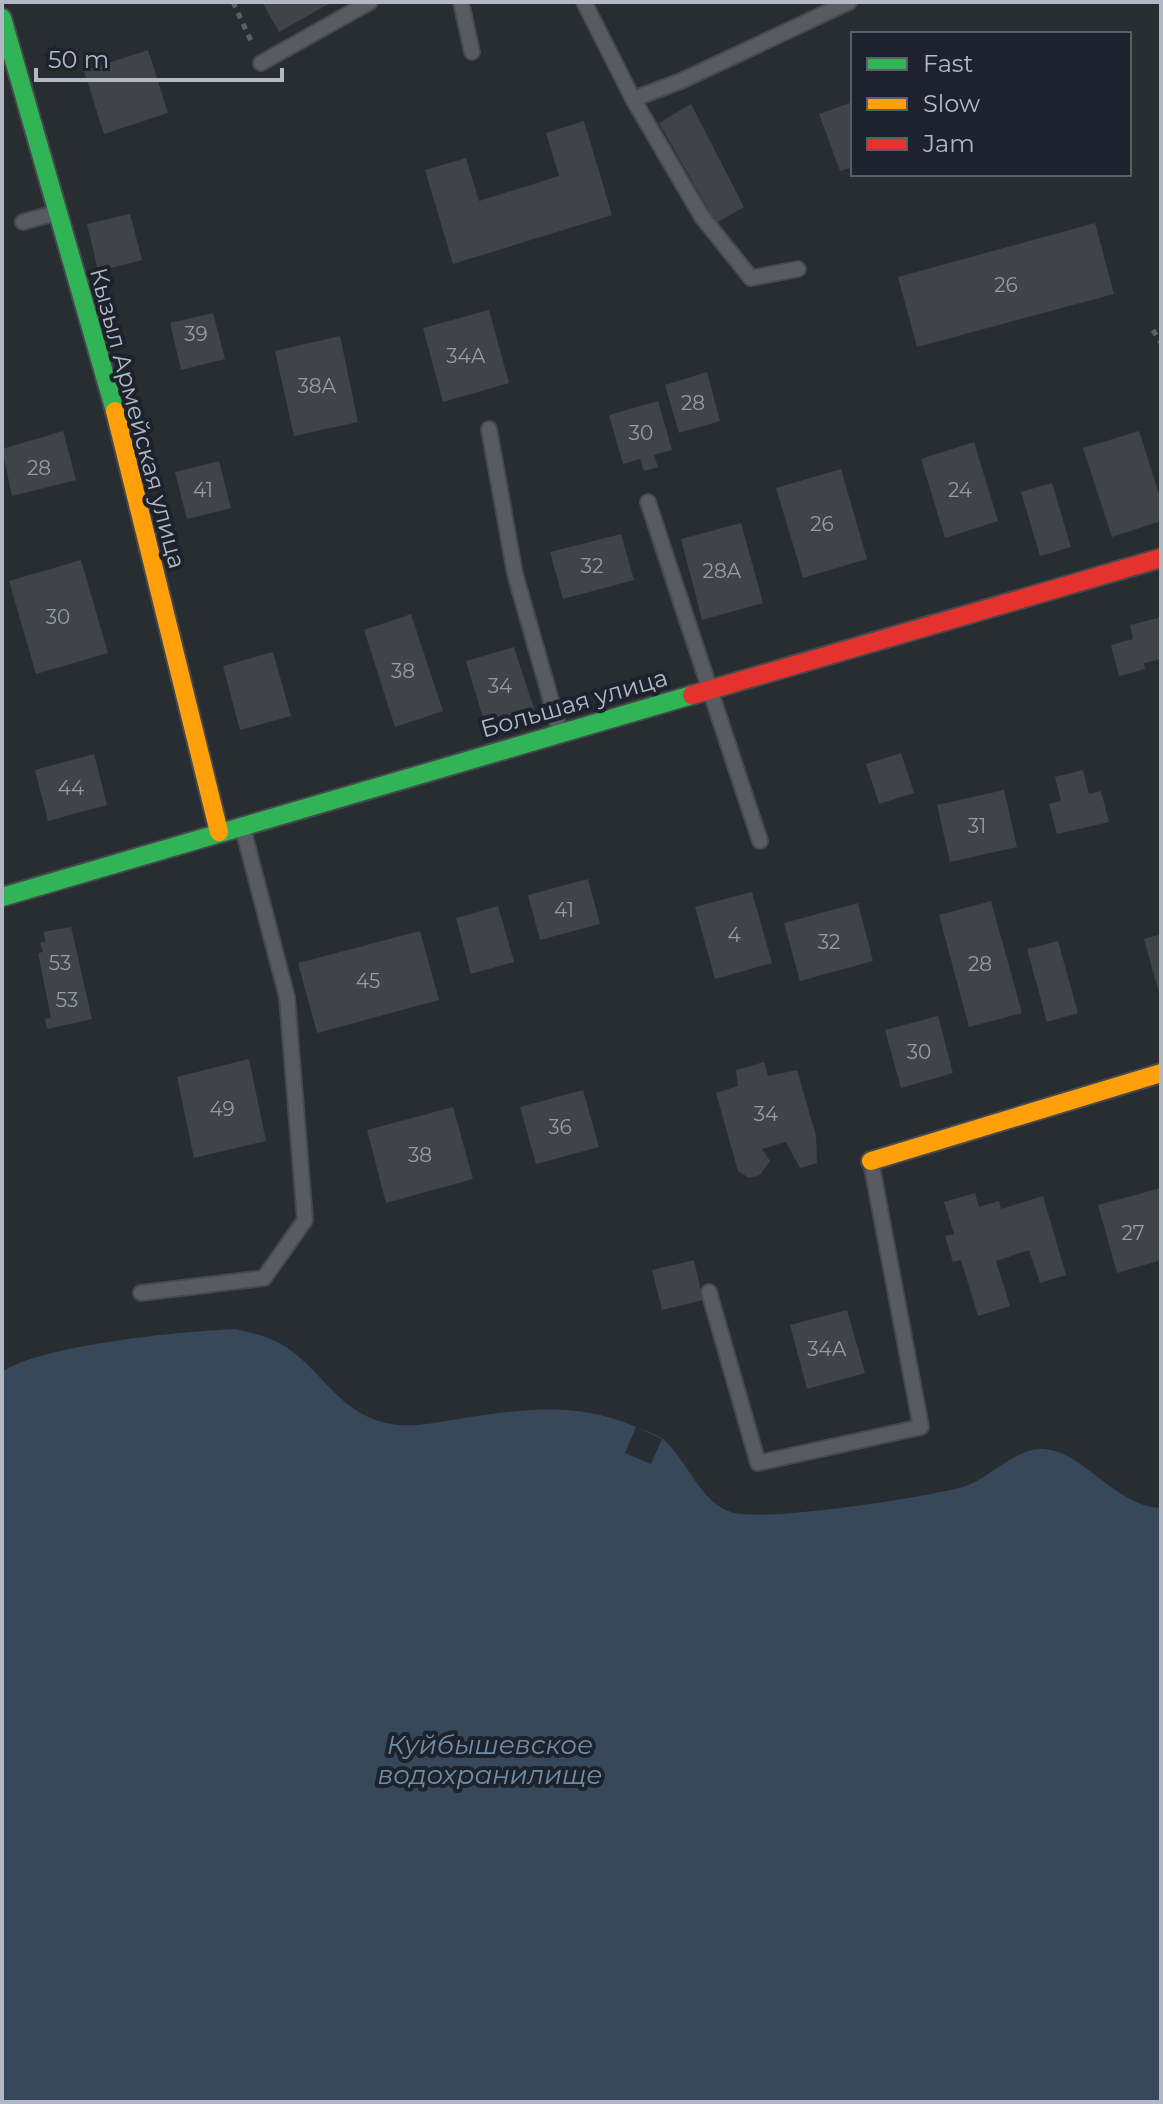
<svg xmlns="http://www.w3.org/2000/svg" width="1163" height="2104" viewBox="0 0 1163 2104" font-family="Montserrat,sans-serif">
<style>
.water{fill:#38485b}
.pier{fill:#282d32}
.building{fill:#404449}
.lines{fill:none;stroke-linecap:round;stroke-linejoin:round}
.lane-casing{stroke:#46494d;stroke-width:18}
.fast-casing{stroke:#46494d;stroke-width:22}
.slow-casing{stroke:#46494d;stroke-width:22}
.jam-casing{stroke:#46494d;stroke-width:22}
.path{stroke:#5b6065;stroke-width:5;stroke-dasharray:6 6;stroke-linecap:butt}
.lane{stroke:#585b61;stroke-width:14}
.fast{stroke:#30b455;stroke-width:18}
.slow{stroke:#ff9f0a;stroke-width:18}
.jam{stroke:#e5322d;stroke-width:18}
.labels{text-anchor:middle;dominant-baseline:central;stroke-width:8;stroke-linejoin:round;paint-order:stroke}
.number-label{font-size:20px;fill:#969ca5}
.street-label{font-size:24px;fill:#b2b9c4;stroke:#1c232d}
.water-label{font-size:26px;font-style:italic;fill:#748ba5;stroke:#1c232d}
</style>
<rect width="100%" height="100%" fill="#282d32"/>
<path class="water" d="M235 1329C253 1333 270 1337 286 1347 322 1371 340 1413 386 1423 411 1429 439 1422 464 1418 521 1409 576 1402 631 1425 641 1429 655 1433 664 1440 688 1461 701 1505 734 1513 772 1521 922 1498 963 1487 989 1479 1012 1451 1039 1449 1080 1446 1113 1506 1161 1508V2102H2V1372C40 1345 185 1331 235 1329Z"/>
<path class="pier" d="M636 1427 662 1439 651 1464 625 1453Z"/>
<path class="building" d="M262 2H332L279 32Z
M148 50 168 113 104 134 84 71Z
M853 102V167L840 171 819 114Z
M691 104 744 207 716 223 659 123Z
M584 121 612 215 453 264 425 170 466 158 479 201 559 176 546 133Z
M130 214 142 260 98 271 87 224Z
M1095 223 1114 294 917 347 898 277Z
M489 310 509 383 443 402 423 328Z
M213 313 225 359 181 370 170 323Z
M340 336 358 422 294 436 275 351Z
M707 372 720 421 679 433 665 385Z
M658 401 672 450 654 455 658 467 644 471 640 459 623 464 609 415Z
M63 431 76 480 12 496 2 449Z
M1139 431 1161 500V521L1112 537 1083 448Z
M974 442 998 521 945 538 921 459Z
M219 461 231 508 187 519 175 472Z
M841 469 867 559 803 578 776 488Z
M1052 483 1071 547 1040 556 1021 492Z
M741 523 763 603 702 620 681 539Z
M621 534 634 580 563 599 550 552Z
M81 560 108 653 36 674 9 581Z
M411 614 443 711 395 727 364 630Z
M1161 617V659L1144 663 1145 669 1119 676 1111 645 1133 639 1130 625Z
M514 647 535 712 485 725 466 661Z
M273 652 291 716 240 730 223 666Z
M901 753 914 793 879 804 866 764Z
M94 754 107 805 48 821 35 770Z
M1083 770 1089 794 1101 791 1109 822 1057 834 1049 804 1061 801 1055 777Z
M1004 790 1017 847 950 862 937 805Z
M588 879 600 924 540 940 528 895Z
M752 892 772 963 715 979 695 907Z
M991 901 1022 1013 969 1027 939 915Z
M858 903 873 961 800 981 784 923Z
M498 906 514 962 471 974 456 918Z
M71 927 92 1019 47 1029 45 1019 51 1018 38 953 43 952 40 943 46 941 43 932Z
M420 931 439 1000 317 1033 298 963Z
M1161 934V997H1160L1144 939Z
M1058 941 1078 1013 1047 1022 1027 949Z
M938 1016 953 1073 901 1088 885 1030Z
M249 1059 266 1141 194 1158 177 1077Z
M764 1062 768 1076 797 1070 816 1136 817 1163 800 1168 786 1142 762 1149 770 1161 760 1175 749 1178 738 1171 716 1093 738 1086 736 1070Z
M583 1090 599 1147 536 1164 520 1107Z
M453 1107 473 1179 386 1203 367 1130Z
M1161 1188V1260L1117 1273 1098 1205Z
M975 1193 979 1207 999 1201 1001 1209 1043 1196 1066 1275 1040 1283 1029 1250 996 1261 1010 1306 978 1316 961 1260 953 1262 945 1236 954 1234 944 1202Z
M694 1260 703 1300 662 1310 652 1270Z
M847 1310 865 1373 807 1389 790 1325Z"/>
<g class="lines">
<defs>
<path id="lane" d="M461 2 472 52
M584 2 633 99 681 81 849 2
M261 63 370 2
M633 99 702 217 751 278 798 269
M23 222 55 213
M489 429 515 574 560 732
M648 502 760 841
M709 1292 758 1463 921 1427 871 1162
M141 1293 264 1278 305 1220 287 997 243 829"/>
<path id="fast" d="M2 18 115 411
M2 897 692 695"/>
<path id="slow" d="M115 411 219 832
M871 1161 1161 1073"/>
<path id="jam" d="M692 695 1161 558"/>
</defs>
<use href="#lane" class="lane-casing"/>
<use href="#fast" class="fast-casing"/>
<use href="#slow" class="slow-casing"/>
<use href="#jam" class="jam-casing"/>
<path class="path" d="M233 2 253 45
M1153 330 1161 343"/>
<use href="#lane" class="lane"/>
<use href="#fast" class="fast"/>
<use href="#slow" class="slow"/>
<use href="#jam" class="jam"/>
</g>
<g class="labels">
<g class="number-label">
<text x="1006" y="285">26</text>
<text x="196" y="334">39</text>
<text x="466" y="356">34А</text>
<text x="317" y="386">38А</text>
<text x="693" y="403">28</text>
<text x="641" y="433">30</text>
<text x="39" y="468">28</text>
<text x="203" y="490">41</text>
<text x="960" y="490">24</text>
<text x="822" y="524">26</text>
<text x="592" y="566">32</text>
<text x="722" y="571">28А</text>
<text x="58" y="617">30</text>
<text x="403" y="671">38</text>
<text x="500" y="686">34</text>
<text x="71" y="788">44</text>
<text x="977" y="826">31</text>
<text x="564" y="910">41</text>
<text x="734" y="935">4</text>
<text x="829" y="942">32</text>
<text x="60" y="963">53</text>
<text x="980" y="964">28</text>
<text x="368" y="981">45</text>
<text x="67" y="1000">53</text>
<text x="919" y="1052">30</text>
<text x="222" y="1109">49</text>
<text x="766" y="1114">34</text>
<text x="560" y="1127">36</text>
<text x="420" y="1155">38</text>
<text x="1133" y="1233">27</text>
<text x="827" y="1349">34А</text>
</g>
<g class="street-label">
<text transform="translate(138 418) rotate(75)">Кызыл Армейская улица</text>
<text transform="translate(574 703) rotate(-16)">Большая улица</text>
</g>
<g class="water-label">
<text x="490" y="1745">Куйбышевское<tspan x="490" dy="30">водохранилище</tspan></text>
</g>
</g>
<rect width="1163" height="2104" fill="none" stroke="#b2b9c4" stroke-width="8"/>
<rect x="851" y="32" width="280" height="144" fill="#1c232d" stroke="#585f69" stroke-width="2"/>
<rect x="867" y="58" width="40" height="12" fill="#30b455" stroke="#585f69" stroke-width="2"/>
<text x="923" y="72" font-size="24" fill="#b2b9c4">Fast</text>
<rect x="867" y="98" width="40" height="12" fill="#ff9f0a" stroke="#585f69" stroke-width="2"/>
<text x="923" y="112" font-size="24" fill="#b2b9c4">Slow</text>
<rect x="867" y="138" width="40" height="12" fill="#e5322d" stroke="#585f69" stroke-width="2"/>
<text x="923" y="152" font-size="24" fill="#b2b9c4">Jam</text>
<path d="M36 68v12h246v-12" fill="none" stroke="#b2b9c4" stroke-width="4"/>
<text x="48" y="68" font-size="24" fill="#b2b9c4" stroke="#1c232d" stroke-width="6" paint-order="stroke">50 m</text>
</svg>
